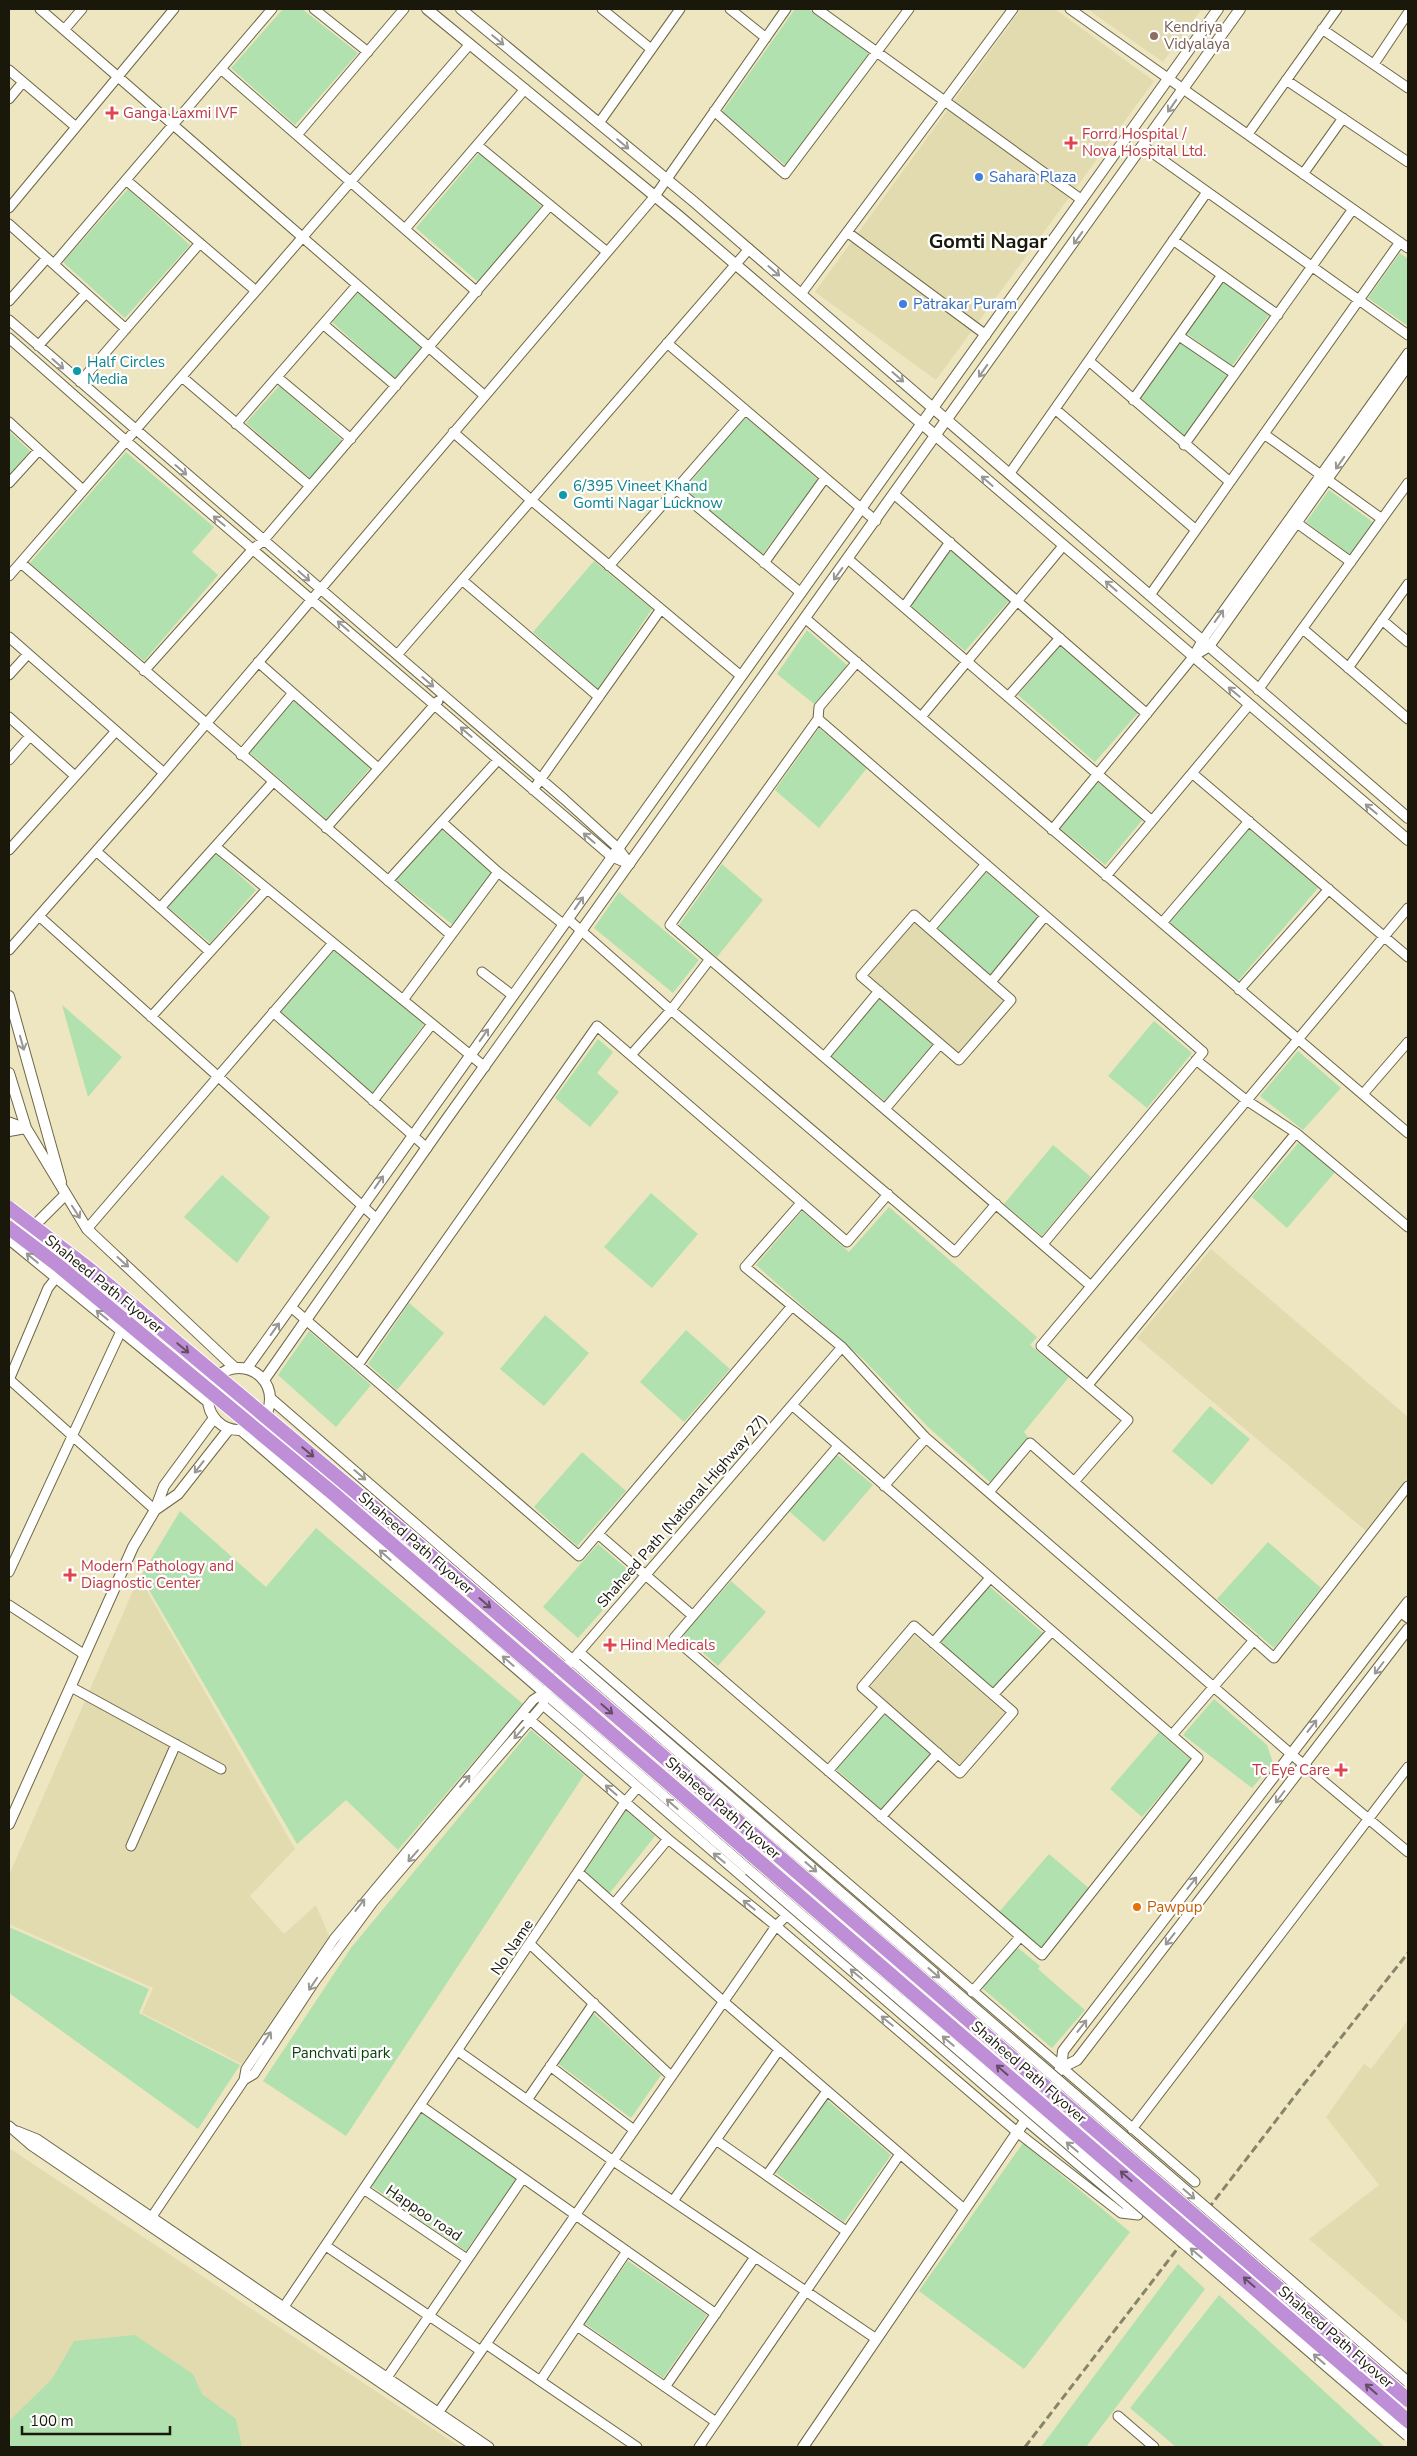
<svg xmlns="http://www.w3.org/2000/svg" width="1417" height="2456" viewBox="0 0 1417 2456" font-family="'Nunito Sans',sans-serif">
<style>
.built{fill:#e3dbb0}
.green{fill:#b1e1ae}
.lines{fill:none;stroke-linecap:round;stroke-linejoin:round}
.minor-casing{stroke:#6d6746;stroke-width:11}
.tertiary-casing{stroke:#6d6746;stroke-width:12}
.minor{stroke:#fff;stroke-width:9}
.tertiary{stroke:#fff;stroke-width:10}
.rail{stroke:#88846a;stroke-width:3;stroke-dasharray:8 4;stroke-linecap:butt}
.tertiary-bridge-casing{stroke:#6d6746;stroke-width:12;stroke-linecap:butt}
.trunk-bridge-casing{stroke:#fff;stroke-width:16;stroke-linecap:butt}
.tertiary-bridge{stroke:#fff;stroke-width:10}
.trunk-bridge{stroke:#be8fd6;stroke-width:14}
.oneway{stroke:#989791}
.oneway2{stroke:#644e66}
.education-dot{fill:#8d6e63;stroke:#fff;stroke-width:2}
.health-dot{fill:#e0444e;stroke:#fff;stroke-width:2}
.shop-dot{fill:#3f7fe0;stroke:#fff;stroke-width:2}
.culture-dot{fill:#0f9aa8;stroke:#fff;stroke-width:2}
.food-dot{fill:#e8710a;stroke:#fff;stroke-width:2}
.labels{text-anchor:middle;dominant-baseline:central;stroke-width:4.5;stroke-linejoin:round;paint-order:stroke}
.education-label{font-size:15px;fill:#785e54;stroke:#fff;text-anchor:start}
.health-label{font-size:15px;fill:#be3a42;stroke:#fff;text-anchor:start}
.shop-label{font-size:15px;fill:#366cbe;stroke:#fff;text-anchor:start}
.culture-label{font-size:15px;fill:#0d838f;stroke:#fff;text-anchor:start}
.street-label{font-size:15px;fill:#1a180b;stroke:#fff}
.food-label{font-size:15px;fill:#c56008;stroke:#fff;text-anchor:start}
.park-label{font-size:15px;fill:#09420c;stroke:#fff}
.district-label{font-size:20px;font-weight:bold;fill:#1a180b;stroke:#fff}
</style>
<rect width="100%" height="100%" fill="#ede6c1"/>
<path class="built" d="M1021 9H1055L1154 81 936 380 815 292Z
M1087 9H1202L1163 62Z
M914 922 1005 999 959 1053 868 975Z
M1211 1249 1408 1417V1477L1366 1531 1137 1338Z
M139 1577 295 1849 250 1896 284 1934 316 1905 329 1936 242 2064 142 2013 153 1988 9 1924V1875Z
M914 1635 1005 1713 960 1765 870 1687Z
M1408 2020V2324L1309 2239 1379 2185 1326 2117 1364 2064 1371 2069Z
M9 2148 460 2447H9Z"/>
<path class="green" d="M283 9H302L358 53 295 125 231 68Z
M795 9H808L869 53 785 165 722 112Z
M479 153 542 207 478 282 416 228Z
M128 189 190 245 125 318 63 262Z
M1400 253 1408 259V326L1368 298Z
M1223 281 1269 315 1232 366 1186 333Z
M358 292 423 348 395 379 332 322Z
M1180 342 1228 375 1184 436 1140 397Z
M279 386 343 441 311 479 246 423Z
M745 416 818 480 762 555 685 489Z
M9 431 30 451 9 475Z
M126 452 214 527 192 552 218 575 144 661 30 563Z
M1329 490 1374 523 1351 555 1306 522Z
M950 549 1009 601 965 651 910 605Z
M594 561 652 609 598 689 533 632Z
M807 630 848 666 814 704 777 674Z
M1060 646 1138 713 1095 762 1018 695Z
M293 700 371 767 326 819 249 752Z
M819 728 867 768 819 828 775 790Z
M1098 782 1143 819 1105 865 1060 828Z
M1248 828 1318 888 1238 981 1168 921Z
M441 829 492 873 453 925 396 880Z
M215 853 256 890 210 943 168 907Z
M722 864 763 900 717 957 679 925Z
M985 871 1039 917 990 975 936 929Z
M619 892 699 960 673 993 594 928Z
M334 949 424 1024 373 1094 280 1011Z
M879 998 934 1044 886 1102 831 1056Z
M62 1005 122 1057 88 1097Z
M1154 1021 1192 1053 1147 1108 1108 1076Z
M598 1039 613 1052 597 1073 619 1092 590 1127 555 1098Z
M1298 1051 1341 1088 1303 1130 1260 1096Z
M1300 1141 1336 1171 1287 1228 1252 1197Z
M1053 1145 1091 1177 1042 1236 1004 1204Z
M222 1175 270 1217 237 1263 184 1217Z
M651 1193 698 1234 652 1288 604 1247Z
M889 1207 1037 1337 1030 1345 1069 1377 1024 1432 1029 1438 991 1483 928 1427 863 1359 756 1265 802 1211 849 1252Z
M409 1303 444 1333 397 1390 368 1364Z
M545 1315 589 1353 544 1406 500 1369Z
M686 1330 730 1369 684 1422 640 1382Z
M309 1331 371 1385 336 1427 278 1375Z
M1210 1406 1250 1439 1212 1485 1172 1451Z
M582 1452 626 1491 577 1546 534 1507Z
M837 1455 873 1485 824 1542 789 1511Z
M180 1511 266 1587 316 1528 523 1704 398 1850 346 1800 297 1844 141 1576Z
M1268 1542 1321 1588 1274 1648 1217 1599Z
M598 1544 634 1575 578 1638 543 1607Z
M731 1581 766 1612 718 1666 683 1635Z
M989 1586 1043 1633 994 1689 940 1642Z
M1214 1699 1267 1745 1273 1763 1252 1788 1183 1735Z
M884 1713 931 1753 882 1810 836 1769Z
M531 1730 584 1775 346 2136 263 2081 351 1948Z
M1159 1732 1191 1760 1142 1817 1110 1789Z
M626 1810 655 1836 609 1894 585 1871Z
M1049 1854 1091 1890 1041 1948 999 1912Z
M9 1927 149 1989 139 2013 240 2065 198 2129 9 1993Z
M1017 1947 1040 1966 1038 1969 1085 2010 1052 2048 982 1988Z
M593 2013 661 2075 631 2118 557 2063Z
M827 2100 891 2155 844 2222 776 2173Z
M422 2112 517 2178 466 2251 371 2186Z
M1023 2143 1130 2232 1024 2369 919 2291Z
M628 2261 707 2315 663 2378 584 2323Z
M1178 2264 1205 2289 1086 2447H1041Z
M1219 2295 1385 2447H1176L1130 2408Z
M135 2335 193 2374 202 2394 236 2419 242 2447H9V2421L52 2379 74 2341Z"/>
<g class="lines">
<defs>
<path id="minor" d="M40 9 485 396
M314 9 368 52
M602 9 651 49
M730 9 766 38
M817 9 1082 200
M1070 9 1408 248
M1322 29 1408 88
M64 30 82 9
M1374 64 1408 13
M221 69 477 292
M9 70 76 127
M1286 80 1408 162
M9 99 23 82
M714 111 785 174 909 9
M599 123 680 9
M1248 134 1337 9
M297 135 404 9
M477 145 607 252
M1143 146 1408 335
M1303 174 1343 118
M126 180 256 291
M9 208 174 9
M9 224 126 329
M405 229 525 89
M847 232 986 335
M1173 240 1278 315
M54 264 272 9
M801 294 1013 9
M9 301 47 258
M9 320 564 799 618 848 630 864
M323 324 396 386
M1179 336 1235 374
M9 338 126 441 612 857 629 864
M667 343 876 521
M38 346 86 293
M1089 361 1230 482
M182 377 310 486
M277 377 351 439
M80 382 200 243
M1133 400 1222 275
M1055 409 1196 530
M9 422 83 490
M236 424 357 285
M453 432 531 500 741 676
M1264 434 1382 519
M1184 445 1353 209
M1010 473 1207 192
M9 483 39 450
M676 489 801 593
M895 495 1147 714
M1297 523 1351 562
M848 559 1152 821
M21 563 451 935
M764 563 825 478
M609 566 745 410
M9 576 470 44
M462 580 599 697
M1150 595 1400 242
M904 607 950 542
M806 619 1408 1133
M1382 620 1408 642
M1303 629 1408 719
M9 637 164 773
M397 655 749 249
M1194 656 1209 647 1408 366
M258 662 378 768
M857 662 819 707 818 719 670 925 1091 1286
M1348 668 1408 584
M144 671 253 549 263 541 550 205
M9 675 28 654
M1258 690 1408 483
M1008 697 1060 638
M9 717 75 776
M921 717 1063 546
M818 719 1203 1052 1043 1244
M241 755 293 693
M9 760 30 736
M1192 773 1408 957
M533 790 661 609
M442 822 498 872 563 924
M326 828 438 701
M1052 830 1193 657 1202 641 1408 353
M216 847 485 1067
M9 850 116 731
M96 851 210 952
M1106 876 1249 705
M388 881 498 760
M160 908 273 782
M914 915 1011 1000 959 1060 861 976Z
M39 916 377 1219
M568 919 671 1010 955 1252 996 1204
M1162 923 1249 821
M930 929 986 864
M9 950 148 792 655 196 786 9
M482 972 512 995
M991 982 1045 916
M1239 990 1329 889
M403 1000 498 872
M273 1012 427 1148
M151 1017 267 889
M631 1055 671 1010 710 959
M824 1057 879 991
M1196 1060 1246 1100 1296 1133 1408 1227
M1363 1094 1408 1042
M373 1101 432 1024
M885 1109 940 1044
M9 1122 26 1128
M801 1203 745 1267 842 1347 926 1438 1291 1754 1408 1852
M87 1229 333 943
M291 1307 579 1556 792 1306
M358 1365 597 1026 847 1242 888 1194
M9 1379 155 1510
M9 1380 48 1288 56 1278
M1088 1385 1296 1133
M792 1405 1198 1758 1042 1955 674 1638 838 1446
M1074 1482 1128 1420 1041 1346 1408 908
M884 1486 926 1438
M989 1492 1030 1443 1274 1658 1408 1486
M598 1534 693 1616
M9 1572 121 1331
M9 1605 85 1655
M1400 1612 1408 1618
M914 1626 1013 1712 960 1773 862 1687Z
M933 1643 990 1578
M579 1652 1195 2182
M71 1687 221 1769
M993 1695 1052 1631
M543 1705 992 2092 1138 2215
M522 1713 668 1839 776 1926 1017 2132 1121 2213 1138 2215
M1172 1735 1254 1640
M828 1771 884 1707
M881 1817 938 1753
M131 1846 176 1744
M578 1872 723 2001 964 2209
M614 1904 668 1839
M530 1944 671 2076
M972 1992 1020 1937
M458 2051 612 2160 875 2338
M550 2066 634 2130
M244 2080 254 2074 315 1981 373 1902 543 1705 544 1699
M527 2100 594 2003
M421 2106 716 2314
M9 2126 32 2146 475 2447
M1132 2129 1408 1767
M17 2131 37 2139 489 2447
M716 2140 846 2231
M767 2175 827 2091
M365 2190 467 2259
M673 2201 779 2050
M147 2224 244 2080 246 2069 334 1939 533 1700 544 1693 842 1347
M326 2246 481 2351
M279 2314 625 1802 638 1787
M577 2326 716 2422
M486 2344 637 2447
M540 2381 627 2251
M384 2382 523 2178
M665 2387 755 2257
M438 2413 776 1926 786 1916
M1118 2416 1154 2447
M699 2447 900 2154"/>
<path id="tertiary" d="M427 9 679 216 1408 840
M461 9 693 201 1408 818
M9 996 61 1182
M9 1073 26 1128 87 1229 235 1368
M9 1131 26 1128
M9 1239 207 1401
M18 1242 65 1195
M208 1399a31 31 0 1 1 62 0a31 31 0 1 1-62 0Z
M247 1368 1218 9
M264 1380 446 1120 1240 9
M270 1398 774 1835
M241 1430 749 1870
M155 1510 178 1494 229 1429
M9 1824 133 1547 155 1510 164 1486 214 1418
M1061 2068 1077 2060 1408 1629
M803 2447 1061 2068 1063 2051 1408 1602"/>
</defs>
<use href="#minor" class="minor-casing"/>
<use href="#tertiary" class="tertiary-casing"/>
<use href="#minor" class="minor"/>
<use href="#tertiary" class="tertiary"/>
<path class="rail" d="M1025 2447 1301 2088 1408 1953"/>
<defs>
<path id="tertiary-bridge" d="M774 1835 1408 2382
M749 1870 1408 2436"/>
<path id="trunk-bridge" d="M9 1208 88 1268 408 1536 1408 2400
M9 1228 59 1266 335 1495 1408 2421"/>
</defs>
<use href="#tertiary-bridge" class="tertiary-bridge-casing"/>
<use href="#trunk-bridge" class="trunk-bridge-casing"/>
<use href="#tertiary-bridge" class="tertiary-bridge"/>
<use href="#trunk-bridge" class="trunk-bridge"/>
</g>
<defs><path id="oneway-shaft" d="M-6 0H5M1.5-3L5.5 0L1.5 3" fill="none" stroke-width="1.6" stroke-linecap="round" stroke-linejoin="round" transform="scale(1.25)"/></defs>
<g class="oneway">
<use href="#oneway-shaft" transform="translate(498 40) rotate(40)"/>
<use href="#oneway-shaft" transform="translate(1172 106) rotate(125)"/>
<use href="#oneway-shaft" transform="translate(623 144) rotate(40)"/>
<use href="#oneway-shaft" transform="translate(1078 238) rotate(125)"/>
<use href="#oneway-shaft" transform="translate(774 271) rotate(41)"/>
<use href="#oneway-shaft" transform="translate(58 364) rotate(41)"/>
<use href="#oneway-shaft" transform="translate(983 371) rotate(125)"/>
<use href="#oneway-shaft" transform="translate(898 377) rotate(41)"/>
<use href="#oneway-shaft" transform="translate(1340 463) rotate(125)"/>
<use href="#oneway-shaft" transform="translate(181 470) rotate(41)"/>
<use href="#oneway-shaft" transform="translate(987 481) rotate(-139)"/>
<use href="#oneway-shaft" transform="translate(219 521) rotate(-140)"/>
<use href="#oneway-shaft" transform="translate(838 574) rotate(126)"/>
<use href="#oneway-shaft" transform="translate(304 576) rotate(41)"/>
<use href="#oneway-shaft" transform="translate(1111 586) rotate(-139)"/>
<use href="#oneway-shaft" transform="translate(1219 616) rotate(-54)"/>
<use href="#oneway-shaft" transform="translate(343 626) rotate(-139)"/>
<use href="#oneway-shaft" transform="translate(428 682) rotate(41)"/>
<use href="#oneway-shaft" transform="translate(1234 692) rotate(-140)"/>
<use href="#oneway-shaft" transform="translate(466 732) rotate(-139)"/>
<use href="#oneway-shaft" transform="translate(1371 809) rotate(-140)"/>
<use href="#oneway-shaft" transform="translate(589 838) rotate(-139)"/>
<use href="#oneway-shaft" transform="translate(579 903) rotate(-55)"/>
<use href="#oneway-shaft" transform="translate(484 1035) rotate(-55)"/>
<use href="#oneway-shaft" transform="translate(22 1043) rotate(74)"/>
<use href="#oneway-shaft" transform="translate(379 1182) rotate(-55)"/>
<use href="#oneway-shaft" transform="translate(76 1212) rotate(57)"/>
<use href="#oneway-shaft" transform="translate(32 1258) rotate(-140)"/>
<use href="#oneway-shaft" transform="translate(123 1262) rotate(42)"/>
<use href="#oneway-shaft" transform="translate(102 1315) rotate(-141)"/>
<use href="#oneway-shaft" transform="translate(275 1329) rotate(-54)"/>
<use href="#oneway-shaft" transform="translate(199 1467) rotate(128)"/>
<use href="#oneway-shaft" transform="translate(360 1475) rotate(41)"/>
<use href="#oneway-shaft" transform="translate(385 1555) rotate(-139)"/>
<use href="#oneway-shaft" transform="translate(508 1661) rotate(-139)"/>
<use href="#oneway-shaft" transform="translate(1379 1668) rotate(127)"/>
<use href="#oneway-shaft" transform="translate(1312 1726) rotate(-52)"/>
<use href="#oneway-shaft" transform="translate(519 1733) rotate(131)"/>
<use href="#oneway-shaft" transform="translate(465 1781) rotate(-50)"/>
<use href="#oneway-shaft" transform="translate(611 1790) rotate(-139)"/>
<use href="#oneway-shaft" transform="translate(1280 1797) rotate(127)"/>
<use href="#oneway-shaft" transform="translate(672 1804) rotate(-139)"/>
<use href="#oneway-shaft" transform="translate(413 1856) rotate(131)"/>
<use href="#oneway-shaft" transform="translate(719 1858) rotate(-140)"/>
<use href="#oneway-shaft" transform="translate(811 1867) rotate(41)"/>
<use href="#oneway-shaft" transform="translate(1192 1883) rotate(-52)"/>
<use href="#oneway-shaft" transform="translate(360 1905) rotate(-52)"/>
<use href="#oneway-shaft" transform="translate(749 1905) rotate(-141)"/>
<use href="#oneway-shaft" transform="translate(1170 1939) rotate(128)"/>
<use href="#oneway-shaft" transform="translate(934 1973) rotate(41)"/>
<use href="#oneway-shaft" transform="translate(856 1974) rotate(-140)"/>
<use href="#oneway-shaft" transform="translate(313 1984) rotate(124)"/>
<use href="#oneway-shaft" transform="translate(887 2021) rotate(-140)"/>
<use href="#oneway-shaft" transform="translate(1082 2026) rotate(-52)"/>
<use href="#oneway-shaft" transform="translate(267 2038) rotate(-57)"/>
<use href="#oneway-shaft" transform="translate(948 2041) rotate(-140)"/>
<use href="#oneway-shaft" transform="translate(1072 2147) rotate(-140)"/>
<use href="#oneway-shaft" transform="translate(1189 2194) rotate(41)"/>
<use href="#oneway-shaft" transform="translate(1196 2253) rotate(-140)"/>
<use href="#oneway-shaft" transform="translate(1319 2359) rotate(-139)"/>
</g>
<g class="oneway2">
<use href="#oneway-shaft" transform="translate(183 1348) rotate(40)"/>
<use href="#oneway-shaft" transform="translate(308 1452) rotate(40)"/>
<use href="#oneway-shaft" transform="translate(485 1603) rotate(41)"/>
<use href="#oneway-shaft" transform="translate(607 1709) rotate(41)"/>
<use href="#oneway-shaft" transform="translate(1002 2070) rotate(-139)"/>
<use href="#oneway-shaft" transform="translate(1126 2176) rotate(-139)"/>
<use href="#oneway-shaft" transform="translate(1249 2282) rotate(-139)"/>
<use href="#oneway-shaft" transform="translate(1371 2389) rotate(-139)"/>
</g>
<circle class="education-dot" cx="1154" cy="36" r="5"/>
<g class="health-dot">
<path d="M109.5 105.5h5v5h5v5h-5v5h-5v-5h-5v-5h5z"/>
<path d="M1068.5 135.5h5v5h5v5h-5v5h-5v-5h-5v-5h5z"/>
<path d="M67.5 1567.5h5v5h5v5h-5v5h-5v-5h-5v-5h5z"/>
<path d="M607.5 1637.5h5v5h5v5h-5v5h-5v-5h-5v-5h5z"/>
<path d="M1338.5 1762.5h5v5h5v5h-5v5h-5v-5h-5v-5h5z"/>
</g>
<g class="shop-dot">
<circle cx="979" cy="177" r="5"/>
<circle cx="903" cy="304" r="5"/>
</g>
<g class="culture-dot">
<circle cx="77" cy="371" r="5"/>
<circle cx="563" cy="495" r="5"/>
</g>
<circle class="food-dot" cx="1137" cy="1907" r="5"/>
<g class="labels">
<g class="education-label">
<text x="1164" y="27">Kendriya<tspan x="1164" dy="17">Vidyalaya</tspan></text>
</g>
<g class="health-label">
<text x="123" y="113">Ganga Laxmi IVF</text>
<text x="1082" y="134">Forrd Hospital /<tspan x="1082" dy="17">Nova Hospital Ltd.</tspan></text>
<text x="81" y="1566">Modern Pathology and<tspan x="81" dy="17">Diagnostic Center</tspan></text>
<text x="620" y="1645">Hind Medicals</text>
<text x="1330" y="1770" text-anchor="end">Tc Eye Care</text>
</g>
<g class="shop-label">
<text x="989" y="177">Sahara Plaza</text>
<text x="913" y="304">Patrakar Puram</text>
</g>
<g class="culture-label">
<text x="87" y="362">Half Circles<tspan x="87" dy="17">Media</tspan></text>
<text x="573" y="486">6/395 Vineet Khand<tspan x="573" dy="17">Gomti Nagar Lucknow</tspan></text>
</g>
<g class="street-label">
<text transform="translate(104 1284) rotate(39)">Shaheed Path Flyover</text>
<text transform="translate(682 1511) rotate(-49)">Shaheed Path (National Highway 27)</text>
<text transform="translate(416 1543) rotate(41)">Shaheed Path Flyover</text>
<text transform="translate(723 1808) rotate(41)">Shaheed Path Flyover</text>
<text transform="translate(512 1947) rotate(-56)">No Name</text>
<text transform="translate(1029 2072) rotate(41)">Shaheed Path Flyover</text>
<text transform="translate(424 2213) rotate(34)">Happoo road</text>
<text transform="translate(1336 2337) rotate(41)">Shaheed Path Flyover</text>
</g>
<g class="food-label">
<text x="1147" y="1907">Pawpup</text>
</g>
<g class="park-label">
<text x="341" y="2053">Panchvati park</text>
</g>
<g class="district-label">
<text x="988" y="241">Gomti Nagar</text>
</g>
</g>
<rect width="1417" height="2456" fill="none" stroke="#1a180b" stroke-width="20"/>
<path d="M22 2426v8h148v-8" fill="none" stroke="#1a180b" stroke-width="2.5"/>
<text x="30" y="2426" font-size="15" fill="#1a180b" stroke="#ffffff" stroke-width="4" paint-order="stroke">100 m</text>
</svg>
